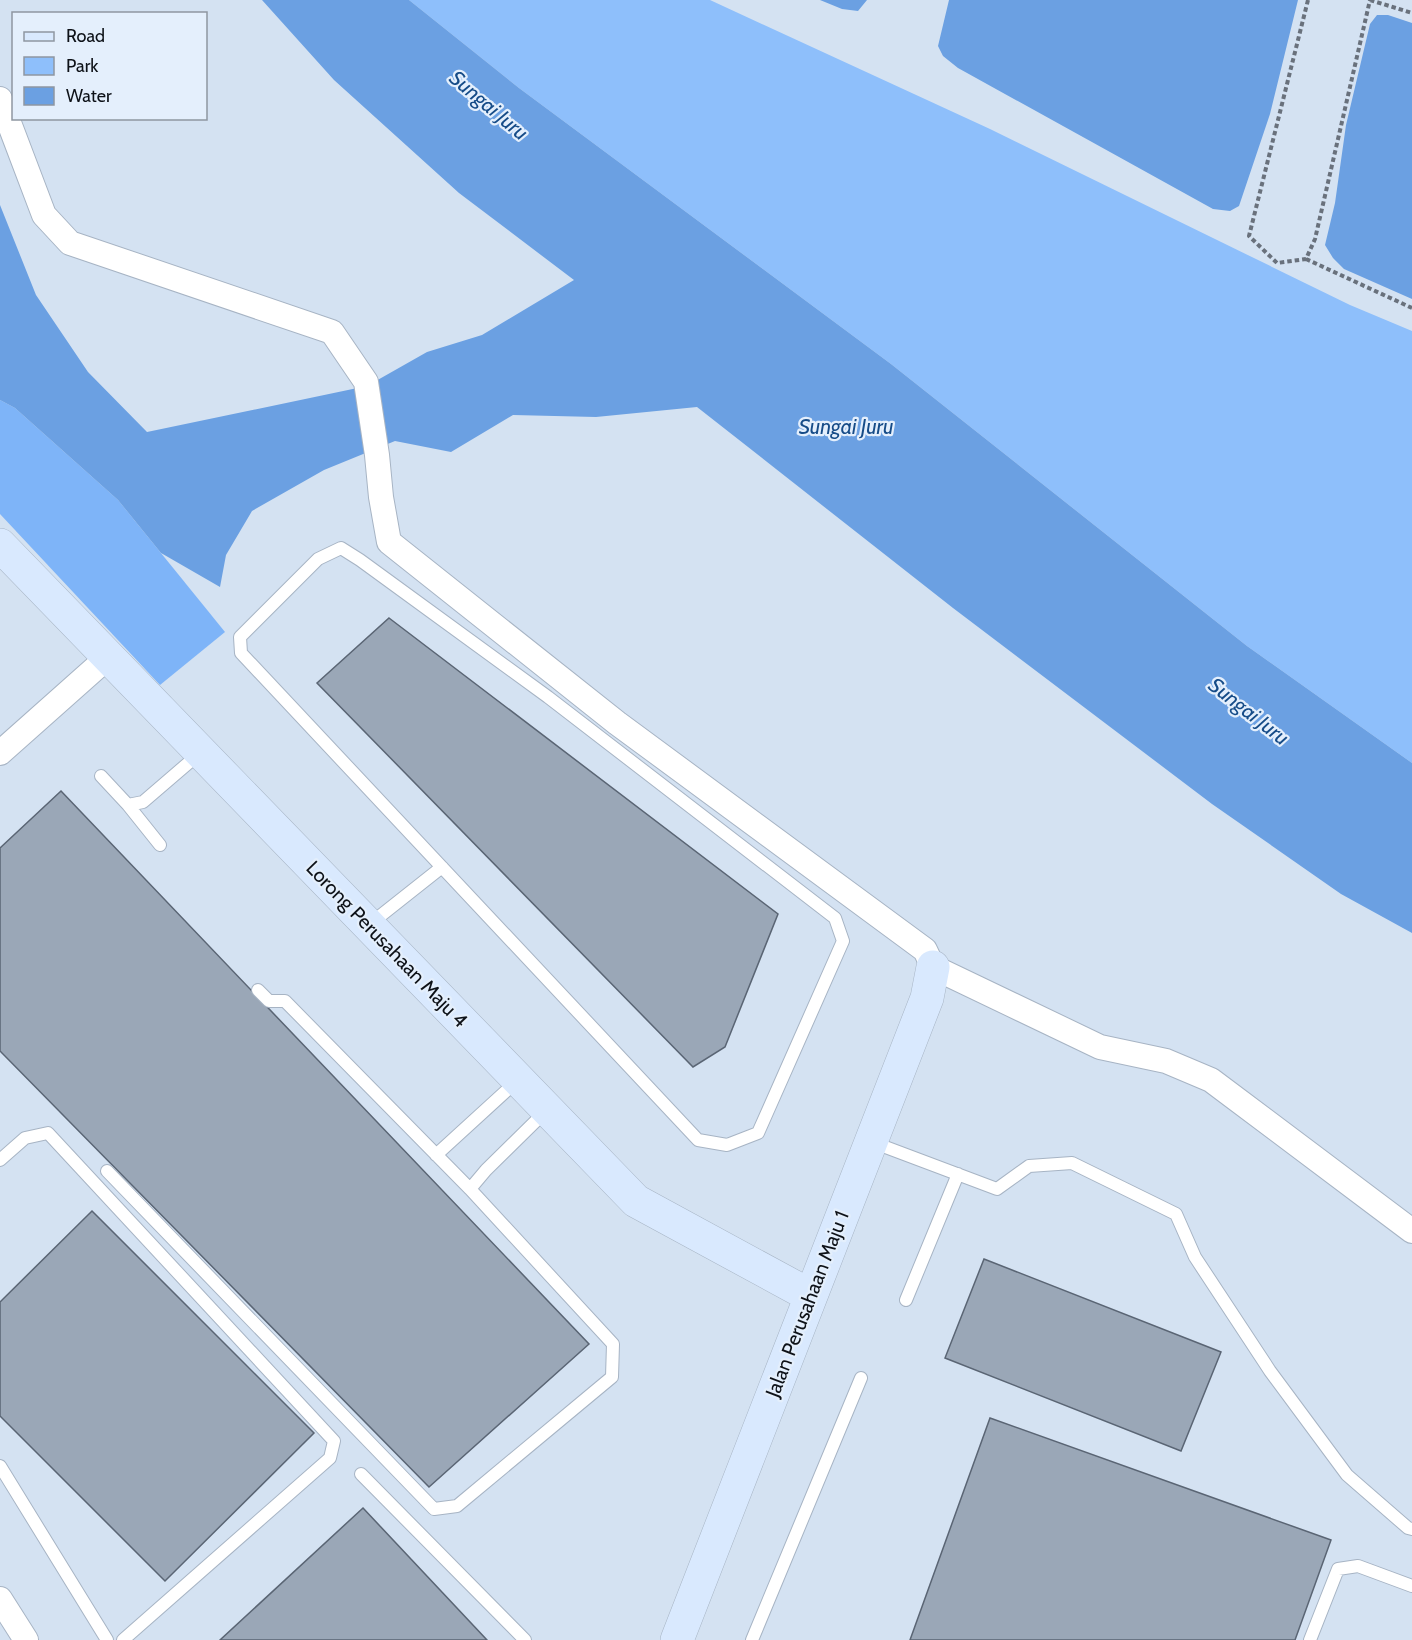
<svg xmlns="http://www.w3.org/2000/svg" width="1412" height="1640" viewBox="0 0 1412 1640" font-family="Cabin,sans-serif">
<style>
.green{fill:#8ebffb}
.forest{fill:#7eb4f8}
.water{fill:#6ba0e2}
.building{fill:#9aa7b7;stroke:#5a6574;stroke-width:1.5}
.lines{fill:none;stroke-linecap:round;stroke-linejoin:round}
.lane-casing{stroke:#a7b4c4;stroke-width:14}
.street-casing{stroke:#a7b4c4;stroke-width:26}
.secondary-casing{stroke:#a7b4c4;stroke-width:34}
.path{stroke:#69717c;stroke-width:4;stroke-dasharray:4.5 3;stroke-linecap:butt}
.lane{stroke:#fff;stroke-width:12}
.street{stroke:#fff;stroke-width:24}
.secondary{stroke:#d9e9fe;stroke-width:33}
.labels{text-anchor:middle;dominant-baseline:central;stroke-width:4.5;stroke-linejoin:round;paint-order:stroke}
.street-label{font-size:20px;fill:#0e1218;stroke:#e4effc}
.water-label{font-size:21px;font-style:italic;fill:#164c88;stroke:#e4effc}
</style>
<rect width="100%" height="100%" fill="#d4e2f2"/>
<path class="green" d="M409 0H710L990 129 1350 305 1412 331V763L1247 646 891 364 519 88Z"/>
<path class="forest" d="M0 400 15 408 118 500 225 632 160 685 0 514Z"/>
<path class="water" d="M262 0H409L519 88 891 364 1247 646 1412 763V933L1341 894 1212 804 953 608 697 407 596 417 513 415 451 452 395 441 324 470 252 511 226 555 220 587 161 553 118 500 15 408 0 400V205L36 295 88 372 147 432 367 386 427 352 482 335 574 280 459 193 334 80Z
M820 0H867L858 11 842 9Z
M949 0H1298L1270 114 1239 206 1230 211 1213 209 958 68 943 56 938 46Z
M1377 15H1388L1412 23V299L1344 269 1333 258 1325 245 1335 203 1346 125 1370 24Z"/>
<path class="building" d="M389 618 778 914 725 1047 693 1067 317 683Z
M61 791 589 1344 429 1487 0 1051V848Z
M92 1211 314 1433 165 1581 0 1416V1302Z
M984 1259 1221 1352 1181 1451 945 1358Z
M990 1418 1331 1540 1295 1640H910Z
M363 1508 487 1640H220Z"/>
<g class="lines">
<defs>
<path id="lane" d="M341 548 360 560 548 697 835 918 843 941 758 1133 727 1145 698 1140 241 653 240 637 318 559Z
M101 776 128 805 143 802 200 753
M128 805 160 845
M370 924 442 867
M872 1142 997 1189 1029 1166 1072 1163 1176 1214 1195 1257 1270 1371 1347 1475 1408 1528 1412 1529
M436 1155 517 1081
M0 1160 25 1138 48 1133 334 1441 330 1458 123 1640
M107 1171 434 1509 457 1506 612 1377 613 1344 470 1189 285 1001H269L258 990
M470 1189 486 1170 546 1111
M906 1300 958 1174
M0 1466 107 1640
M361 1474 525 1640
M752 1640 861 1378
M1310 1640 1338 1569 1358 1566 1412 1586"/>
<path id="street" d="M0 99 44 215 70 243 332 332 366 382 377 455 381 497 389 542 617 723 925 950 933 967 1100 1047 1166 1061 1211 1080 1412 1231
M0 753 108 657
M0 1599 26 1640"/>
<path id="secondary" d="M0 545 636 1201 811 1296
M677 1640 927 998 933 967"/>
</defs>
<use href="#lane" class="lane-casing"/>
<use href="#street" class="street-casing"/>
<use href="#secondary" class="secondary-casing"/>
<path class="path" d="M1308 0 1249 236 1277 263 1306 259 1315 239 1370 0
M1370 0 1412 13
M1306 259 1412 308"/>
<use href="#lane" class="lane"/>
<use href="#street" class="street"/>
<use href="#secondary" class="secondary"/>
</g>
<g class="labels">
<g class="street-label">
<text transform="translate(387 944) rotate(46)">Lorong Perusahaan Maju 4</text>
<text transform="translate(807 1304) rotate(-69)">Jalan Perusahaan Maju 1</text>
</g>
<g class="water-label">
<text transform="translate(489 105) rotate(40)">Sungai Juru</text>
<text x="846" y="426">Sungai Juru</text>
<text transform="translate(1249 711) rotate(38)">Sungai Juru</text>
</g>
</g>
<rect x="12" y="12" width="195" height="108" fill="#e4effc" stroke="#8e97a1" stroke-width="1.5"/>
<rect x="24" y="32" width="30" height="9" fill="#d9e9fe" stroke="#8e97a1" stroke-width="1.5"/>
<text x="66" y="42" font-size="18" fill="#0e1218">Road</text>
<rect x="24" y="57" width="30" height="18" fill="#8ebffb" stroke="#8e97a1" stroke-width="1.5"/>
<text x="66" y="72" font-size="18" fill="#0e1218">Park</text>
<rect x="24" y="87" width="30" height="18" fill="#6ba0e2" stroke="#8e97a1" stroke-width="1.5"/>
<text x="66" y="102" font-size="18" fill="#0e1218">Water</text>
</svg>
